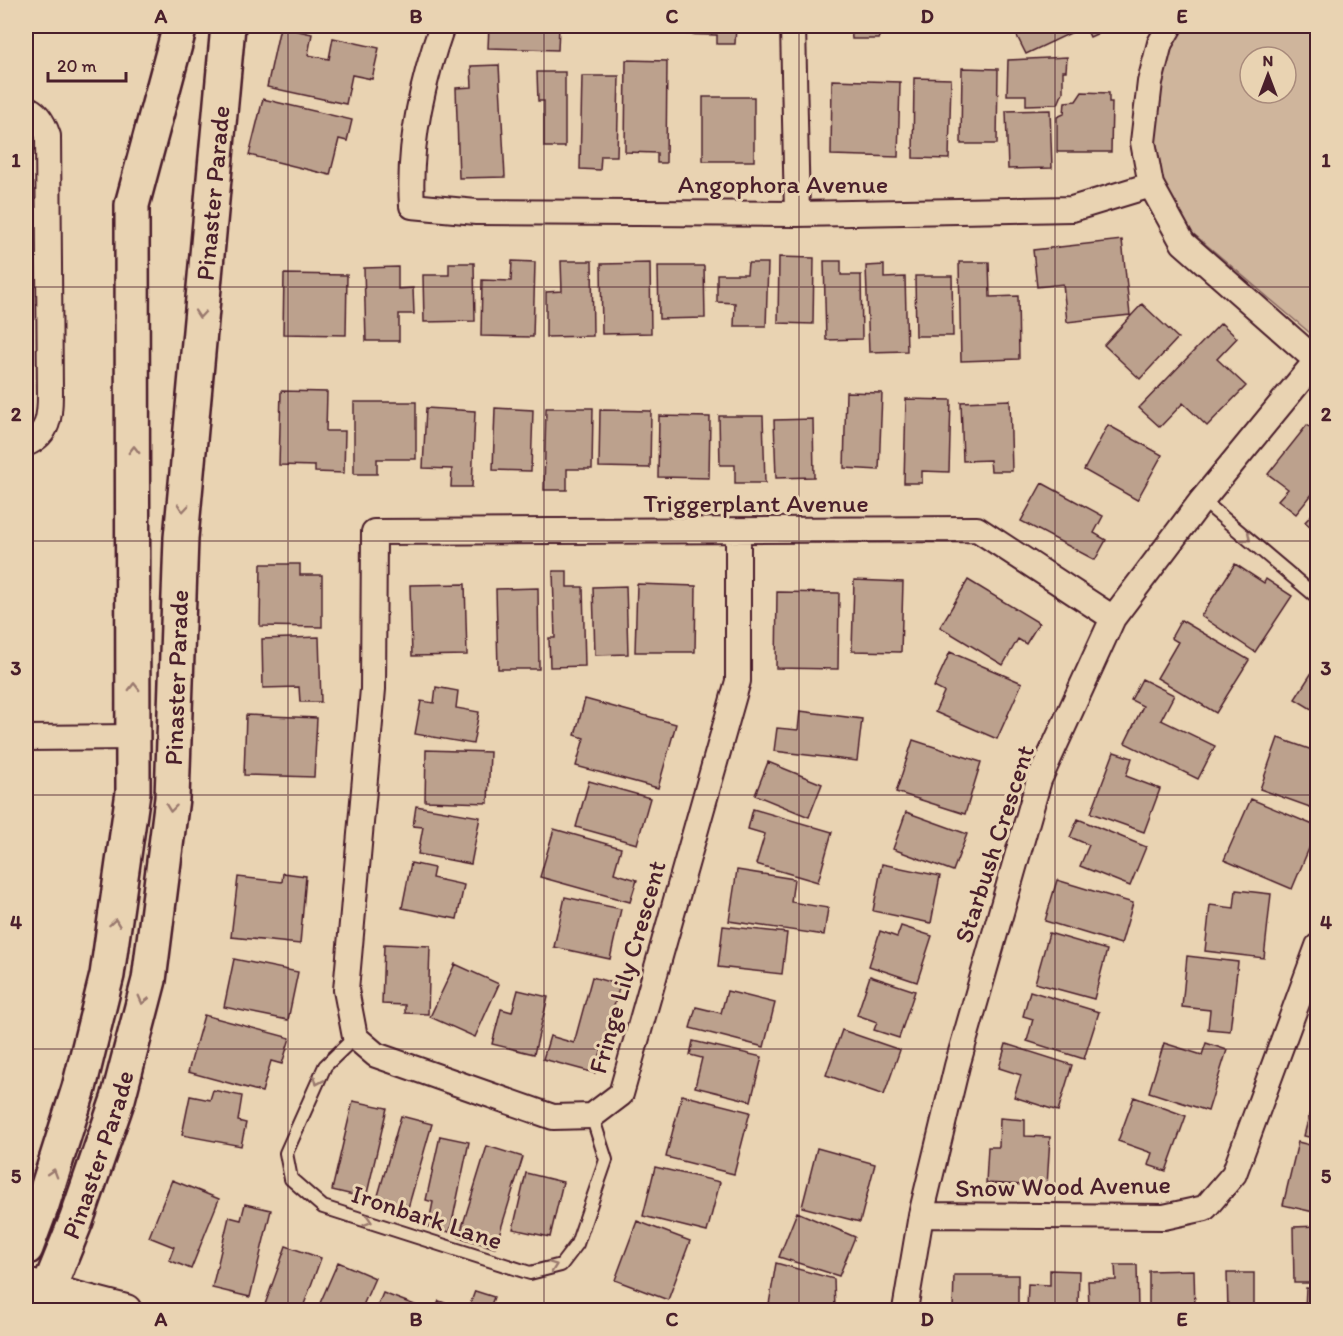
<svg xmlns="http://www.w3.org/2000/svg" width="1343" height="1336" viewBox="0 0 1343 1336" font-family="Itim,sans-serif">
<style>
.green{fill:#cfb59c;stroke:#8c6a64;stroke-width:1.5;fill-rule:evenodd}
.building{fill:#bca18d;stroke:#4a1f2b;stroke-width:1.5}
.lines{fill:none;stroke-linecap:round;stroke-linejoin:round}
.service-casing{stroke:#4a1f2b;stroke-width:16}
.minor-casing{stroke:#4a1f2b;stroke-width:28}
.tertiary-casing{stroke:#4a1f2b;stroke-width:34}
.secondary-casing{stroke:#4a1f2b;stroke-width:38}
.service{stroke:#e9d3b2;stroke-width:12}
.minor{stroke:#e9d3b2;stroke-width:24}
.tertiary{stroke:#e9d3b2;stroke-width:30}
.secondary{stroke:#e9d3b2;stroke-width:33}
.oneway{stroke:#9a796e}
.grid{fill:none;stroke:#4a1f2b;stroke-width:1.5;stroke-opacity:0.55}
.labels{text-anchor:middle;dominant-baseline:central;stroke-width:6;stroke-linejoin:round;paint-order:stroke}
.street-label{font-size:26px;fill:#4a1f2b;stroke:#e9d3b2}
.neatline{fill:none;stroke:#4a1f2b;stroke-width:2}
.grid-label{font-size:20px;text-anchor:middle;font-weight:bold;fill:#4a1f2b}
</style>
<rect width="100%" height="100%" fill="#e9d3b2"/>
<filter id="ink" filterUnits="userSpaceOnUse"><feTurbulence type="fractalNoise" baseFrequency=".0167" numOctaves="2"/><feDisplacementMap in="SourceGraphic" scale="12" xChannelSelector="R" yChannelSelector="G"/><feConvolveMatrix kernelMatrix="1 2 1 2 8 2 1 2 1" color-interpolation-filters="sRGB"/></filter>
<g filter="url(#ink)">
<path class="green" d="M1181 26H1317V339L1189 230 1160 177 1151 134 1169 46ZM1250 57H1286V93H1250Z"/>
<path class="building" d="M489 26H559L558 50 488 48Z
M673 26H736L735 44H717V35L673 34Z
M851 26H911V28L878 29 879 39H852Z
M1012 26H1072L1075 31 1026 54Z
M1085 26H1114L1090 37Z
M280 27 312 34 308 55 329 59 333 38 379 48 372 79 352 75 346 104 267 87Z
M1067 57 1066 71H1063V92L1058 104 1026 105V95H1007L1008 60Z
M626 60 667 61 666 163H657V153L625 152Z
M499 65 505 177 459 178 456 88 472 87 471 66Z
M962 68 998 69 997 144H961Z
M537 72H565V147H544V101H538Z
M582 76H619L617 156H601L600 170 580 169Z
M914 78 951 79 949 159 913 158Z
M832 80 900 82 898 157 831 155Z
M1082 92 1109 93V102H1112L1111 152H1057V117L1064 114 1065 102 1076 101Z
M703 97H754V161H703Z
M263 99 352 120 347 141 339 139 330 175 249 155Z
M1050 110 1052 168 1008 169 1006 111Z
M1122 240 1130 315 1067 322 1063 284 1037 287 1033 250Z
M779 257 814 258 813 324 778 323Z
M512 261 535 262 533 337 481 336 482 280 511 281Z
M561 261H592L593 336 546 337V292L562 291Z
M824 261H841V275H861L862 339 826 340Z
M959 262H989L990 297 1018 296 1019 359 961 361Z
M449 263H474L475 321 424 322 423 275H449Z
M650 263 651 333 602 334 601 264Z
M748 263H768L766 326H734L735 303 717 302V274H747Z
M884 265V278L905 277 907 351 869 352 866 266Z
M658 266H704L705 318 659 319Z
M398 267V289L413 288 414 314H399V341H366L364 268Z
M284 274 347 275 346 335 283 334Z
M915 276H952L953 336H916Z
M1142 304 1178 338 1140 379 1104 345Z
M1221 323 1237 338 1217 359 1246 386 1207 426 1183 403 1160 427 1139 408Z
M281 391 327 392 326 431H345L344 473 315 472V466L279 465Z
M846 392 882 393 879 470 844 468Z
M906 399 951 400 949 472 922 471V483H904Z
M1010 400 1012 471H991L990 460 963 461 961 402Z
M354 402H416V459H377V474H354Z
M426 408 475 411 472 487H451L452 469 423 468Z
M495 408 533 410 531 471 493 470Z
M546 408H593L592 469H567V490H544Z
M600 410 651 411 650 468 599 467Z
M659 416 710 417 709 478 658 477Z
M719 416H763L765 483H735V465H720Z
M813 419 814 477 776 478 774 420Z
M1108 425 1162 455 1137 500 1084 470Z
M1307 425 1318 433V487L1296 514 1278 500 1288 489 1268 474Z
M1042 483 1103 516 1094 533 1106 540 1095 560 1021 521Z
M1318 508V533L1305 522Z
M261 564H300V575H322V627L260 626Z
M1235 564 1264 583 1266 579 1292 596 1255 652 1201 616Z
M553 571H567V587H583L585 666 550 667 549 638H555Z
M854 580 903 582 901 652 852 651Z
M968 580 1039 623 1026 644 1018 639 1003 665 940 627Z
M465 584 467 655 412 656 410 585Z
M637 584 696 586 695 652H635Z
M626 586 628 654 595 655 593 587Z
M538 588 539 669H498L496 589Z
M777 592 839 593 838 669 776 668Z
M1181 620 1249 660 1216 713 1157 678 1178 642 1171 638Z
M319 637 321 702H300L299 687 263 688 262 639Z
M950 652 1022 683 997 739 935 712 944 692 934 687Z
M1318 663V713L1295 699Z
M1142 679 1174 695 1161 720 1215 746 1198 779 1125 743 1143 706 1131 700Z
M436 687 458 691 456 708 479 712 473 744 415 734 421 701 434 703Z
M585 699 676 724 658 788 576 766 584 738 575 735Z
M800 711 862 719 857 761 774 751 777 728 798 730Z
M246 715 317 718 314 777 244 775Z
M1278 738 1318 752V810L1260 789Z
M913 740 981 762 965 814 896 792Z
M426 750 490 752 488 803 425 801Z
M1114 752 1132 758 1126 776 1160 789 1144 832 1091 813Z
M768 762 822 784 809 817 755 795Z
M589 781 650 798 637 844 576 827Z
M1251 799 1318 827 1292 889 1224 860Z
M416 806 480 817 471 864 418 854 423 827 413 826Z
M753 809 832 832 818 882 756 864 765 834 748 829Z
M906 812 967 834 953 871 893 849Z
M1078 819 1146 847 1130 886 1080 866 1089 845 1070 837Z
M554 829 621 848 614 873 637 880 630 902 540 877Z
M411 863 434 868 432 878 464 885 457 919 402 908Z
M882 864 940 876 931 923 873 911Z
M737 870 794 879 791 902 828 908 824 935 729 921Z
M283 873 306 876 300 944 231 937 238 877 282 882Z
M1057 880 1133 903 1121 944 1045 921Z
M1236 890 1271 894 1264 958 1205 951 1210 905 1234 908Z
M565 897 621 909 610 959 554 947Z
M723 926 787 933 782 974 718 967Z
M901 926 932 936 917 982 869 966 880 931 897 937Z
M1049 933 1107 950 1094 999 1035 983Z
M384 944 430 946 428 1014 405 1013V1005L382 1004Z
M1187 956 1238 962 1230 1031 1208 1029 1210 1010 1182 1007Z
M234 959 298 972 288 1020 224 1007Z
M455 964 499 984 475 1037 430 1017Z
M870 976 915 991 899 1038 874 1030 877 1022 857 1015Z
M592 977 620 985 595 1073 543 1059 550 1036 574 1043Z
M518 990 548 997 534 1054 492 1044 501 1009 512 1012Z
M727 991 775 1003 764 1047 690 1028 696 1007 721 1013Z
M1030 991 1099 1012 1084 1059 1027 1041 1033 1019 1023 1016Z
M204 1015 290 1038 282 1064 271 1061 262 1092 188 1072Z
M842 1030 900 1050 884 1095 826 1075Z
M693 1041 762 1057 751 1101 695 1087 702 1058 690 1055Z
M1164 1043 1202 1055 1206 1043 1227 1050 1208 1111 1149 1092Z
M1006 1044 1072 1065 1058 1111 1014 1097 1021 1075 999 1068Z
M1318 1080V1139L1304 1136Z
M213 1090 242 1096 238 1121 246 1123 241 1146 182 1135 190 1096 210 1100Z
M682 1095 750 1112 734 1174 666 1157Z
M1134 1097 1186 1116 1166 1171 1148 1165 1152 1153 1118 1141Z
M353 1101 387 1108 366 1198 332 1190Z
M401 1116 432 1124 406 1215 375 1206Z
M1000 1118 1025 1120V1136L1050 1137 1047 1186 986 1183 988 1147H999Z
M440 1136 469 1142 450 1232 428 1227 433 1202 426 1200Z
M1298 1142 1318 1147V1213L1283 1205Z
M487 1146 523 1157 495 1248 459 1237Z
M817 1148 875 1164 860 1222 802 1207Z
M655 1167 720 1182 707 1232 643 1216Z
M526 1173 563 1182 550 1237 513 1229Z
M172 1180 219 1199 191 1269 169 1260 174 1247 149 1237Z
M245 1204 271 1210 250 1297 212 1288 229 1217 241 1220Z
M797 1212 855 1237 839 1276 779 1257Z
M637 1221 690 1241 668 1300 615 1280Z
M1318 1226V1283H1294L1293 1227Z
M286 1246 321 1258 302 1310H263Z
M338 1262 375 1278 361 1310H317Z
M776 1263 834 1279 835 1310H768Z
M1115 1265H1137L1138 1310H1102V1306L1089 1307 1088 1281 1116 1280Z
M1050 1270 1079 1271 1078 1310H1027L1028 1284 1050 1285Z
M1194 1270 1195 1310H1149V1271Z
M1227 1273H1254V1306L1286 1305V1310H1228Z
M954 1275H1018V1304H1003V1310H953Z
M1306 1288 1318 1289V1310H1305Z
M475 1291 494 1297 489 1310H468Z
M383 1293 428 1310H376Z
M439 1301 466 1310H435Z"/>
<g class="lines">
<defs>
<path id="service" d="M1202 500 1318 598
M355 1037 325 1066 286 1153 291 1179 323 1207 530 1273 561 1265 577 1244 606 1160 592 1116"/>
<path id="minor" d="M442 26C422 83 408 145 412 206L476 212 797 214 1072 209 1151 185
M793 26 797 214
M1170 26 1160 43 1150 82 1143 142 1151 185 1183 243 1318 362
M26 108C38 112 44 124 48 136L50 393C50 417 49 434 26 444
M738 532V681L621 1094 592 1116 553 1117 376 1055 355 1037 346 990 373 689 374 532 977 529 1113 618
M26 738 134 737
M921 1215 1164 1217 1205 1208 1234 1174 1318 946
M905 1310 921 1215 957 1066 1039 780 1113 618 1202 500 1316 361"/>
<path id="tertiary" d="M26 1284 126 1310"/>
<g id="secondary">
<path d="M26 1248 42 1205 79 1088 107 975 133 792 132 205 180 26"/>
<path id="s1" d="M40 1310 76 1221 118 1099 149 980 172 798 181 538 228 26"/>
</g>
</defs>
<use href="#service" class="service-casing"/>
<use href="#minor" class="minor-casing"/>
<use href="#tertiary" class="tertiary-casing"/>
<use href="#secondary" class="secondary-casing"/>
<use href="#service" class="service"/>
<use href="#minor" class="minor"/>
<use href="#tertiary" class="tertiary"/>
<use href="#secondary" class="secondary"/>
</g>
<defs><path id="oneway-chevron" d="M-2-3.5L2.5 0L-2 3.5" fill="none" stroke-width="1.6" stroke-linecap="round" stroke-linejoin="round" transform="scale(1.5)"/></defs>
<g class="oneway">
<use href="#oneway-chevron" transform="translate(200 314) rotate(95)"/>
<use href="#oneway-chevron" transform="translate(134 450) rotate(-90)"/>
<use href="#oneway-chevron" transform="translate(183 508) rotate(95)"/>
<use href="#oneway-chevron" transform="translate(1247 538) rotate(40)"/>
<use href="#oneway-chevron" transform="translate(134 687) rotate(-90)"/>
<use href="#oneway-chevron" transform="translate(171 808) rotate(97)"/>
<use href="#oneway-chevron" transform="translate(115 923) rotate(-82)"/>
<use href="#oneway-chevron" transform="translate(143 1000) rotate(104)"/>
<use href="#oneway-chevron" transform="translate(318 1081) rotate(114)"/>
<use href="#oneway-chevron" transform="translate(53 1173) rotate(-73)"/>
<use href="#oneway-chevron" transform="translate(368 1221) rotate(18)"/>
<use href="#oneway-chevron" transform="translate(553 1266) rotate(-20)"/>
</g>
</g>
<path class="grid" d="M288 26V1310M544 26V1310M799 26V1310M1055 26V1310M26 287H1318M26 541H1318M26 795H1318M26 1049H1318"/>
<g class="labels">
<g class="street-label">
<text x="783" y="184">Angophora Avenue</text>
<text stroke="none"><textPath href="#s1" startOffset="1138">Pinaster Parade</textPath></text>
<text x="756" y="503">Triggerplant Avenue</text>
<text stroke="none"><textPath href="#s1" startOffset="652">Pinaster Parade</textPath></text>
<text transform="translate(994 844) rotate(-72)">Starbush Crescent</text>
<text transform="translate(627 967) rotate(-74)">Fringe Lily Crescent</text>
<text stroke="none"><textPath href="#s1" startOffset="166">Pinaster Parade</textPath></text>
<text transform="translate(1063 1186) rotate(-1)">Snow Wood Avenue</text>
<text transform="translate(427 1217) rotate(18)">Ironbark Lane</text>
</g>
</g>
<rect width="1343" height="1336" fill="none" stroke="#e9d3b2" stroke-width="66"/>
<g transform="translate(1268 75)"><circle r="28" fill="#e9d3b2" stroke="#a98b7c" stroke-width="1.5"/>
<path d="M0-4.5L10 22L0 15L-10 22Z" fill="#4a1f2b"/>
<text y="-9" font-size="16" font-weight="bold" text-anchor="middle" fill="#4a1f2b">N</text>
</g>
<path d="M48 72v9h78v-9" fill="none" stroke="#4a1f2b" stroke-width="3"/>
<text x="57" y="72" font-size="18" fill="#4a1f2b" stroke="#e9d3b2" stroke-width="4.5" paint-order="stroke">20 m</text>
<rect x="33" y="33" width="1277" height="1270" class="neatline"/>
<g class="grid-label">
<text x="161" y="23">A</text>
<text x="416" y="23">B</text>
<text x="672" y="23">C</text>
<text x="927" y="23">D</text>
<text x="1182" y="23">E</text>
<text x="16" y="167">1</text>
<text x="1326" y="167">1</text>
<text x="16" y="421">2</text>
<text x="1326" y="421">2</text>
<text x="16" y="675">3</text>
<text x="1326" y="675">3</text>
<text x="16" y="929">4</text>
<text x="1326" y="929">4</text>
<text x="16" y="1183">5</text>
<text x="1326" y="1183">5</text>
<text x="161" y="1326">A</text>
<text x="416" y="1326">B</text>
<text x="672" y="1326">C</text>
<text x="927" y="1326">D</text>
<text x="1182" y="1326">E</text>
</g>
</svg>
